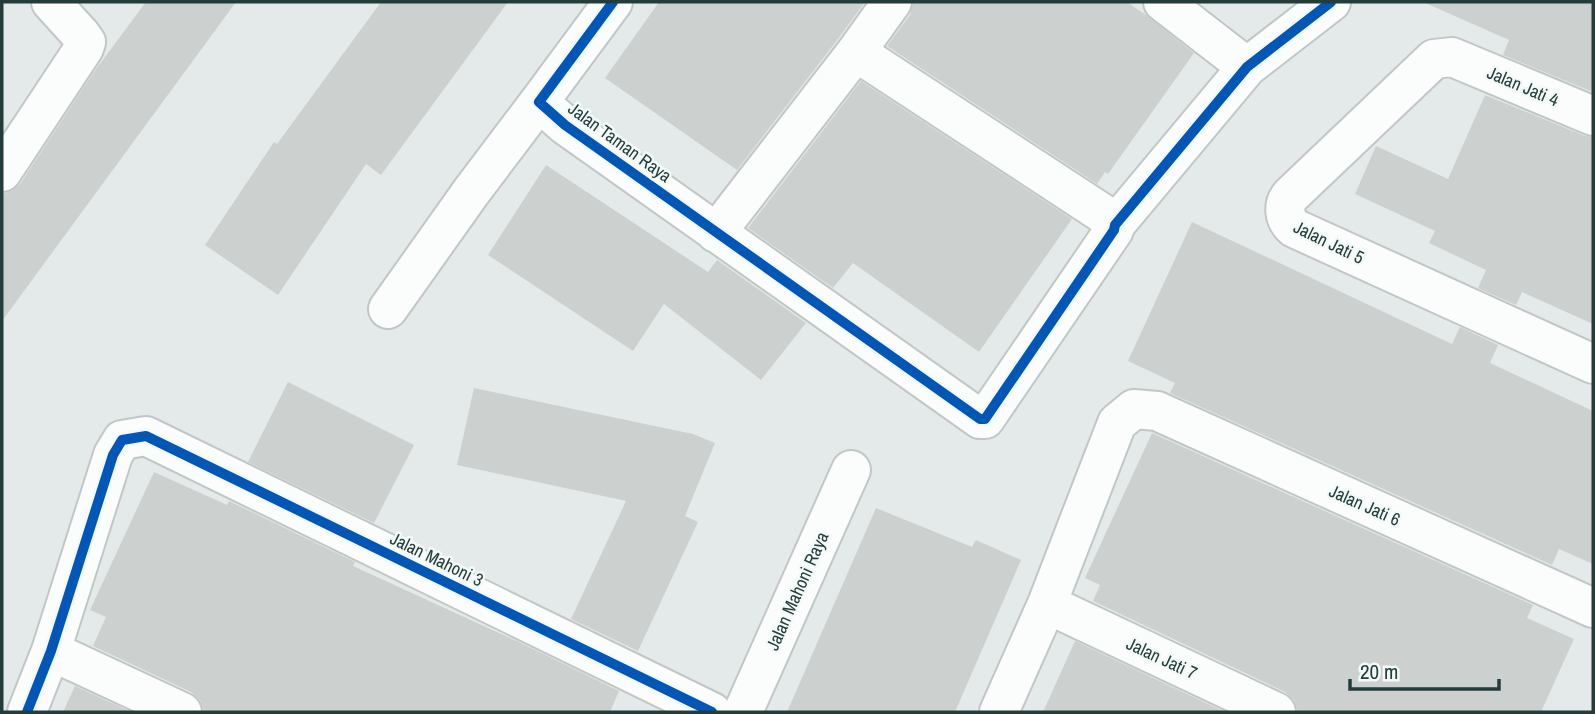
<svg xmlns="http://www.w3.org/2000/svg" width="1595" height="714" viewBox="0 0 1595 714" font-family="'Archivo Narrow',sans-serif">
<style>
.building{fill:#ccd1d0}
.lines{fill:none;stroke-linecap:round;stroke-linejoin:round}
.minor-casing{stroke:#c1c7c6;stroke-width:42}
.minor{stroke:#fbfcfc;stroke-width:38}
.cycleway-casing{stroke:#f3f9f7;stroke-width:15}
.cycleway{stroke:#0057b8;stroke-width:10}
.labels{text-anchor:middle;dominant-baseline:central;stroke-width:5;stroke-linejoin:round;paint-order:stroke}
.street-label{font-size:18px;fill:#233d3c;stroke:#f3f9f7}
</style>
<rect width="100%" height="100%" fill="#e4eae9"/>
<path class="building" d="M146 2H236L2 321V194L12 191 20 184 93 73Z
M381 2H508L381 175 366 164 278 295 205 245 274 142 277 144Z
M659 2H865L838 39 737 170 605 78Z
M913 2H1127L1146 15 1194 53 1108 174 1105 172 1097 184 887 46 910 15Z
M1423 2H1593V92L1503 55 1509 40Z
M861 81 1072 219 979 352 853 263 833 288 748 228Z
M1485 95 1585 136 1593 137V324L1522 292 1516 305 1478 288 1486 270 1429 243 1435 231 1355 194 1376 146 1448 179Z
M546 165 708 272 717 260 806 323 761 380 664 304 633 351 488 255Z
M1192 222 1452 344 1460 327 1498 345 1490 363 1593 411V564L1559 549 1552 565 1170 393 1175 383 1128 361Z
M288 382 414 445 374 523 248 462Z
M474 388 693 434 715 443 685 516 698 522 638 651 571 619 626 501 457 465Z
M1152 433 1533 605 1527 618 1574 639 1541 712H1298L1294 700 1285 692 1093 601 1100 585 1085 578Z
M154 472 227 505 229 501 355 562 353 566 521 643 619 691 610 712H204L200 700 191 692 93 646 106 617 90 610Z
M876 508 972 547 976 540 1021 560 955 712H787Z
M1075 641 1225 712H1043Z
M75 686 131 712H63Z"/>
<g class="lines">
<defs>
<path id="minor" d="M613 2 539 102 565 125 980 419H985L1114 230 1115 225 1247 67 1331 2
M1163 2 1247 67
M856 52 1108 217 1115 225
M1593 116 1452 57 1434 59 1291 195C1282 205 1284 219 1294 228L1593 364
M2 172 84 48 86 42 81 35 51 2
M716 233 856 52 892 2
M388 309 471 192 539 102
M1047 604 1276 712
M51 651 182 712
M27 712 51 651 113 455 122 440 146 436 712 712
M743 712 851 470
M999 712 1047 604 1117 423 1134 409 1157 411 1593 608"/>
</defs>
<use href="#minor" class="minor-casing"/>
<use href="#minor" class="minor"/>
<defs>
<path id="cycleway" d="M613 2 539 102 565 125 980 419H985L1114 230 1115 225 1247 67 1331 2
M27 712 51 651 113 455 122 440 146 436 712 712"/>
</defs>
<use href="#cycleway" class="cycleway-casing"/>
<use href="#cycleway" class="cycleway"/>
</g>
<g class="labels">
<g class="street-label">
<text transform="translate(1523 86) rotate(23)">Jalan Jati 4</text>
<text transform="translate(620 142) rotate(36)">Jalan Taman Raya</text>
<text transform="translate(1329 242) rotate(26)">Jalan Jati 5</text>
<text transform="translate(1365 505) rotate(24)">Jalan Jati 6</text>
<text transform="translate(437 559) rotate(26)">Jalan Mahoni 3</text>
<text transform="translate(797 591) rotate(-66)">Jalan Mahoni Raya</text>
<text transform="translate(1162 658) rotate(25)">Jalan Jati 7</text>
</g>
</g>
<rect width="1595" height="714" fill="none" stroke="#233d3c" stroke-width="7"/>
<path d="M1350 679v10h149v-10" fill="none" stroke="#233d3c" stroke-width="3.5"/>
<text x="1360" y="679" font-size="21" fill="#233d3c" stroke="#f3f9f7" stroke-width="5" paint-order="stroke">20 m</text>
</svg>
